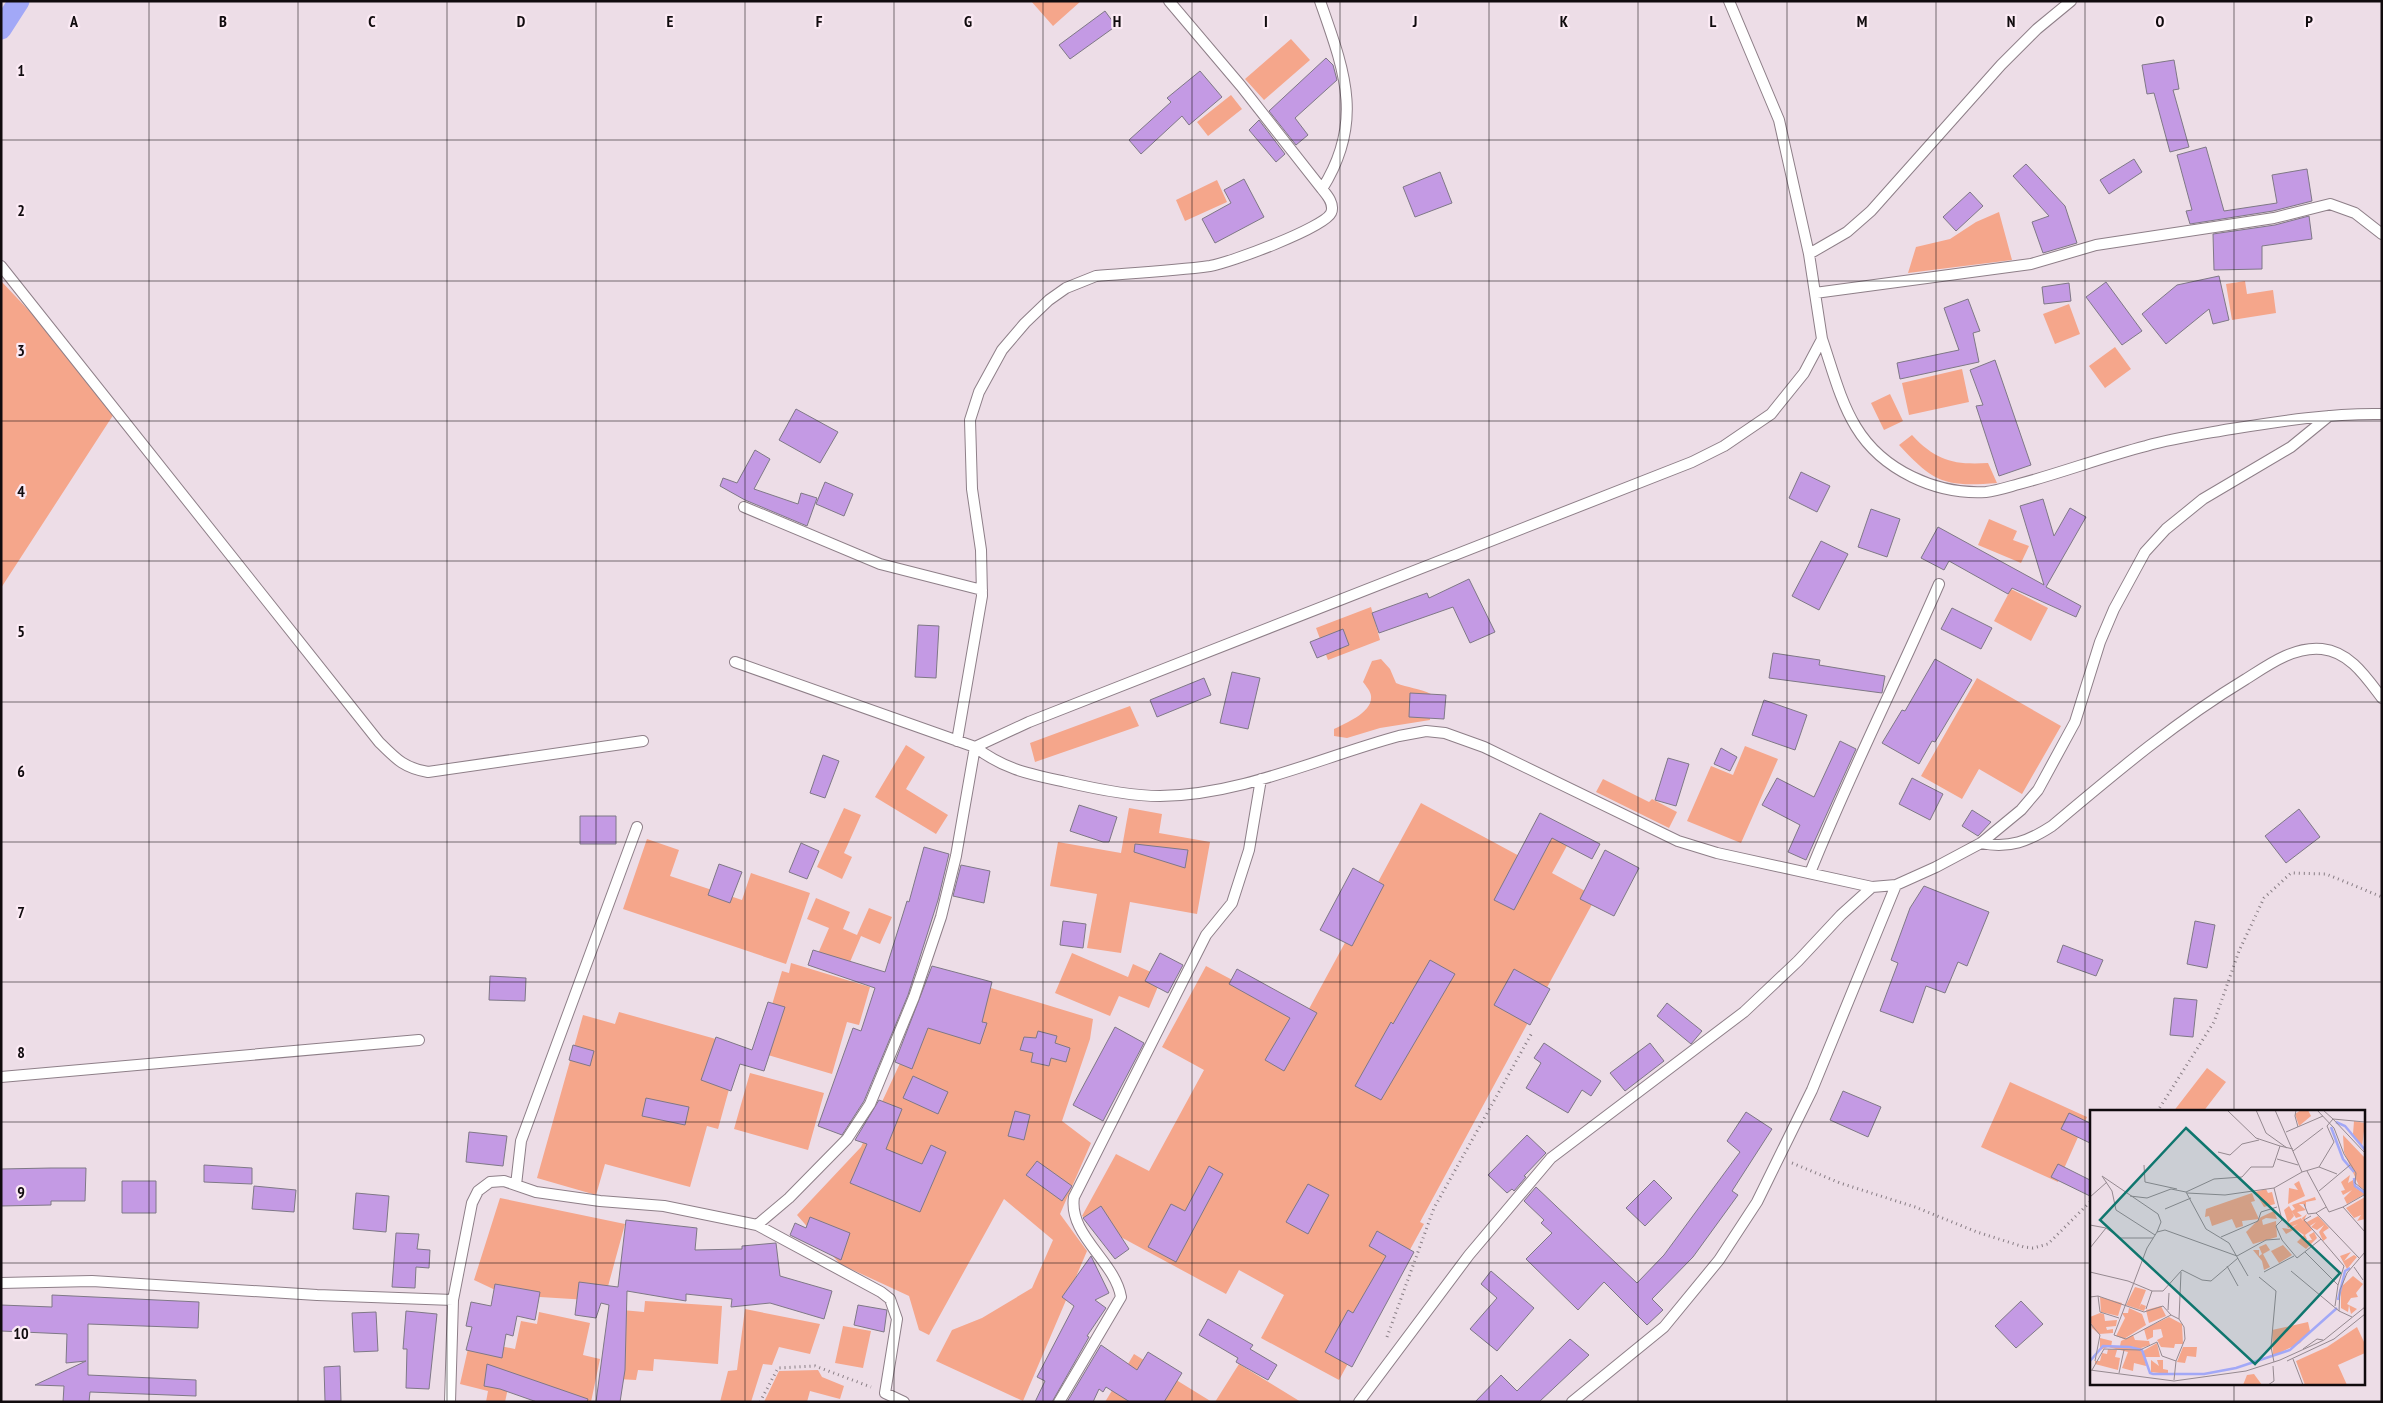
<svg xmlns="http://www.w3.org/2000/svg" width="2383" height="1403" viewBox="0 0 2383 1403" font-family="'PT Sans Narrow',sans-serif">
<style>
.green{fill:#f5a68b}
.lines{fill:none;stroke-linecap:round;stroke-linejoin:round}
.canal{stroke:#a2a8f7;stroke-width:21}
.building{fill:#c49ae4;stroke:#7f7886}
.lane-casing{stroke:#8e7f88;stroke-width:12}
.path{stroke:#887d84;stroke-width:3;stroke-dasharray:1 4;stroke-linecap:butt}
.lane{stroke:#fff;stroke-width:10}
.grid{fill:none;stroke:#100b0e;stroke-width:1;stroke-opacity:0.55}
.inset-river{fill:none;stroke:#a2a8f7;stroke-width:2.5}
.inset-road{fill:none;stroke:#958990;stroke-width:1}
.view{fill:#0f766e;fill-opacity:0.15;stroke:#0f766e;stroke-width:2.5}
.inset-edge{fill:none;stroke:#100b0e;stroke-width:2.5}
.grid-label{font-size:16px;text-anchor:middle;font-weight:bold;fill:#100b0e;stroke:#fbeaf4;stroke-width:4.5;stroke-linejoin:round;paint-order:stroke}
</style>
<rect width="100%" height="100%" fill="#eddde7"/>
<path class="green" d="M1031 1H1081L1053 26Z
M1291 39 1310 60 1264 100 1245 79Z
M1231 95 1242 109 1208 136 1197 122Z
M1217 180 1227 202 1185 221 1176 200Z
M1999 212 2012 260 1908 273 1916 247 1950 239 1976 222Z
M1 281 119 406 1 588Z
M2245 281 2247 294 2273 290 2276 313 2232 320 2226 284Z
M2069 304 2080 334 2055 344 2043 314Z
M2115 347 2131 369 2105 388 2089 366Z
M1962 369 1969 402 1909 415 1902 383Z
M1890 394 1903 421 1884 430 1871 403Z
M1912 435C1936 461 1954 465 1988 463L1997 483C1945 487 1934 483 1899 445Z
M1989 519 2017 531 2013 540 2029 546 2021 563 1978 545Z
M2011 589 2048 608 2031 641 1994 621Z
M1371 607 1380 640 1328 660 1316 628Z
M1381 659 1390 669 1396 683C1408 688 1419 688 1431 694L1430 720 1380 728 1347 738 1334 736V729C1346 723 1373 712 1371 696 1371 692 1366 686 1363 682L1372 661Z
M1977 678 2061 726 2022 794 1979 769 1962 799 1921 776Z
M1130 706 1139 726 1035 762 1030 743Z
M906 745 925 757 906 789 948 815 936 834 875 797Z
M1745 746 1778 759 1741 843 1687 821 1711 766 1733 775Z
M1603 779 1649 802 1652 799 1677 812 1669 828 1596 792Z
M1421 803 1523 858 1541 826 1569 842 1552 873 1596 897 1420 1222 1424 1224 1339 1380 1261 1338 1284 1295 1239 1270 1226 1294 1082 1216 1116 1154 1149 1171 1204 1070 1162 1047 1206 966 1304 1018Z
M844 808 861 815 844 853 852 857 842 879 817 867Z
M1129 808 1162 814 1159 833 1210 842 1197 914 1130 902 1121 953 1087 948 1097 894 1050 886 1058 842 1121 853Z
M647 839 679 850 670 876 742 900 751 873 810 893 786 964 623 909Z
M816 898 850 912 843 929 857 935 869 908 892 917 880 944 861 936 847 969 817 956 829 928 807 919Z
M1072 953 1128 977 1133 964 1162 977 1149 1008 1119 996 1110 1016 1055 993Z
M791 963 870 987 859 1025 847 1022 832 1074 758 1052 782 971 789 973Z
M942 973 1093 1019 1090 1039 1062 1121 1091 1143 1060 1214 1087 1251 1023 1401 936 1361 952 1330 982 1318 1032 1288 1053 1240 1004 1199 929 1335 919 1330 909 1296 840 1264 797 1215 861 1147Z
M619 1012 741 1046 718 1129 707 1126 690 1187 605 1164 596 1195 537 1178 583 1015 615 1024Z
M2207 1068 2226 1082 2203 1112H2173Z
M750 1073 824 1093 808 1150 734 1129Z
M2010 1082 2087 1117 2058 1182 1981 1147Z
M500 1198 625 1224 604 1301 506 1295 474 1280Z
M645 1301 722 1306 718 1364 654 1359 653 1371 638 1370 636 1380 617 1379 622 1310 644 1312Z
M745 1309 820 1324 810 1354 779 1347 772 1365 763 1364 751 1402H720L728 1371 737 1370Z
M539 1312 590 1323 583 1355 600 1359 591 1402H539L508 1388 505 1402H486L488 1391 460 1384 470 1340 515 1349 521 1321 537 1324Z
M843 1326 871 1331 863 1368 835 1363Z
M1134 1354 1212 1402H1105Z
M1239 1364 1301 1402H1215Z
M818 1370 822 1377 844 1386 840 1399 810 1391 807 1402H764L779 1371Z"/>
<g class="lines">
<path class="canal" d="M1 29 19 1"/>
</g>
<path class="building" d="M1105 11 1116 26 1070 59 1059 45Z
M1326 58 1333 65 1337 80 1295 118 1308 135 1296 145 1269 111Z
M2174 60 2179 89 2173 90 2189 147 2170 152 2154 93 2147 94 2142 65Z
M1200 71 1222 97 1189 125 1182 116 1141 154 1129 140 1171 102 1167 98Z
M1259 120 1285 154 1276 162 1249 130Z
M2206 147 2224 211 2277 203 2272 175 2307 169 2312 201 2273 211 2190 224 2186 211 2192 210 2177 155Z
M2134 159 2142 172 2109 194 2100 180Z
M2026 164 2065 206 2077 243 2043 253 2032 222 2049 216 2013 176Z
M1440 172 1452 203 1415 217 1403 187Z
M1244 179 1264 217 1215 243 1202 219 1231 203 1224 190Z
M1970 192 1983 206 1956 231 1943 217Z
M2309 216 2312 239 2262 246V269L2214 270 2213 234 2275 225Z
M2219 276 2229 320 2213 324 2209 309 2166 344 2142 314 2177 285Z
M2106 282 2142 331 2122 345 2086 297Z
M2069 283 2071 301 2044 304 2042 287Z
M1968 299 1980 331 1973 333 1979 362 1900 379 1897 363 1959 350 1944 308Z
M1995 360 2031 465 1999 476 1976 406 1983 405 1970 370Z
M796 409 838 432 820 463 779 440Z
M755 450 770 459 754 489 798 504 801 493 817 498 807 526 745 500 720 486 723 478 737 483Z
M1801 472 1830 486 1817 512 1789 498Z
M825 482 853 494 844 516 816 504Z
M2043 499 2054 536 2070 508 2086 517 2046 587 2081 606 2076 617 2012 588 2008 594 1949 561 1944 570 1921 558 1938 527 2044 585 2020 506Z
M1871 509 1900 519 1887 557 1858 547Z
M1821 541 1848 554 1819 610 1792 596Z
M1469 579 1495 632 1470 643 1453 607 1379 633 1372 613 1427 593 1429 598Z
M1952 608 1992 628 1981 649 1941 629Z
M918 625 939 626 936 678 915 677Z
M1343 629 1349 645 1317 658 1310 642Z
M1773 653 1820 660 1819 665 1885 676 1882 693 1769 678Z
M1935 659 1972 680 1935 742 1932 741 1919 764 1882 743 1902 710 1905 711Z
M1232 672 1260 678 1248 729 1220 723Z
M1204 678 1211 695 1157 717 1150 700Z
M1410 693 1446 695 1444 719 1409 717Z
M1764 700 1807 715 1795 750 1752 735Z
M1840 741 1856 749 1806 860 1788 852 1800 825 1762 805 1777 778 1814 797Z
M1721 748 1737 757 1730 771 1714 764Z
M823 755 839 761 825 798 810 793Z
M1668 758 1689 764 1676 806 1655 800Z
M1912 778 1943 794 1930 820 1899 804Z
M1079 805 1117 817 1109 842H1103L1070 831Z
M2299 809 2320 837 2286 863 2265 836Z
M1972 810 1991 822 1978 836 1962 826Z
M1540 813 1600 844 1592 859 1552 838 1514 910 1494 900Z
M580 816H616V844H580Z
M801 843 819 851 807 879 789 872Z
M1135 844 1188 850 1185 868 1134 852Z
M924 847 949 854 938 900 908 995 864 1101 842 1135 818 1126 853 1028 861 1031 875 988 808 965 813 950 885 972 907 901 909 902Z
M1605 850 1639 868 1614 916 1580 899Z
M719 864 742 872 730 903 708 895Z
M961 865 990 871 984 903 953 896Z
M1353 868 1384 885 1352 946 1320 930Z
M1924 886 1989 912 1967 966 1958 962 1945 993 1926 986 1913 1023 1880 1011 1898 963 1891 960 1910 908Z
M1063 921 1086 924 1083 948 1060 945Z
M2195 921 2215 925 2207 968 2187 964Z
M2063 945 2103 960 2096 976 2057 962Z
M1160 953 1183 965 1168 993 1145 981Z
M1430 960 1455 974 1381 1100 1355 1086 1391 1022 1393 1024Z
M932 966 992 982 982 1022 987 1023 980 1044 928 1028 912 1069 895 1062Z
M1237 969 1317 1013 1284 1071 1265 1060 1290 1018 1229 984Z
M1514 969 1550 989 1530 1025 1494 1005Z
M490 976 526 978 525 1001 489 1000Z
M2174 998 2197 1000 2193 1037 2170 1035Z
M768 1002 785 1007 764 1071 740 1064 731 1091 701 1080 716 1037 752 1050Z
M1667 1003 1702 1031 1691 1044 1657 1016Z
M1115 1027 1144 1043 1103 1121 1073 1105Z
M1038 1031 1057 1036 1055 1043 1070 1048 1066 1062 1051 1058 1049 1066 1031 1062 1033 1053 1020 1050 1024 1037 1036 1038Z
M1544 1043 1601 1081 1591 1096 1582 1090 1568 1113 1526 1088 1541 1063 1534 1058Z
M1650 1043 1664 1061 1625 1091 1610 1073Z
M573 1045 594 1051 590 1066 569 1060Z
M913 1076 948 1092 938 1114 903 1098Z
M1843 1091 1881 1107 1868 1137 1830 1120Z
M646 1098 689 1107 685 1125 642 1116Z
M879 1100 902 1109 886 1149 922 1164 931 1145 946 1152 920 1212 850 1183 867 1144 855 1140Z
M1015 1111 1030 1115 1024 1140 1008 1136Z
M1746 1112 1772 1129 1732 1191 1738 1195 1693 1257 1652 1299 1663 1310 1647 1325 1604 1282 1578 1310 1526 1259 1552 1233 1541 1223 1544 1220 1524 1201 1536 1187 1637 1283 1664 1255 1740 1152 1727 1141Z
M2069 1113 2092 1124V1144L2061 1129Z
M469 1132 507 1136 503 1166 466 1162Z
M1527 1135 1546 1153 1524 1176 1526 1177 1514 1191 1512 1189 1507 1193 1488 1175Z
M1037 1161 1072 1186 1062 1201 1026 1175Z
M2058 1164 2092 1181V1197L2051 1177Z
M204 1165 252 1168V1184L204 1182Z
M1209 1166 1223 1174 1176 1262 1148 1247 1171 1204 1185 1211Z
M51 1168H86L85 1201H51V1205L1 1206V1169Z
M1654 1180 1672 1198 1645 1226 1626 1208Z
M122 1181H156V1213H122Z
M1308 1184 1329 1195 1308 1234 1286 1222Z
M254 1186 296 1190 294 1212 252 1209Z
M356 1193 389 1196 386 1232 353 1229Z
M1101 1206 1129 1249 1115 1259 1083 1218Z
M810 1217 850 1233 841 1260 790 1235 795 1223 806 1228Z
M626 1220 697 1228 695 1250 742 1249V1246L776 1243 780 1276 832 1291 824 1319 770 1303 731 1307 732 1299 686 1294V1301L627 1291 625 1370 620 1402H596L609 1305 601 1303 596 1318 575 1315 579 1282 618 1287Z
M1377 1231 1414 1252 1352 1367 1325 1352 1348 1310 1353 1313 1386 1256 1369 1246Z
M396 1233 419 1234 417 1249 430 1250 429 1268 416 1267 415 1288 392 1287Z
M1091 1256 1109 1293 1095 1300 1106 1308 1087 1336 1089 1337 1052 1402H1035L1045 1381 1037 1377 1074 1306 1062 1297Z
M1491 1271 1534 1308 1497 1351 1470 1329 1497 1298 1481 1284Z
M495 1284 540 1292 535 1320 517 1316 513 1336 506 1334 502 1358 466 1350 472 1327 466 1326 471 1302 491 1306Z
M52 1295 199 1302 198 1328 88 1324V1375L196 1380V1396L90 1392 89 1402H63L64 1386 35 1385 86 1361 66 1363 67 1334 1 1331V1305L52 1307Z
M2021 1301 2043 1324 2016 1348 1995 1326Z
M858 1305 887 1310 884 1332 854 1325Z
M406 1311 437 1314 429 1389 406 1388 407 1349H403Z
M376 1312 378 1351 354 1352 352 1313Z
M1208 1319 1253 1345 1250 1349 1277 1365 1268 1380 1236 1362 1238 1358 1199 1335Z
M1570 1339 1589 1355 1539 1402H1475L1501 1375 1517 1391Z
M1101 1345 1137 1370 1148 1352 1182 1373 1164 1402H1130L1106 1387 1103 1392 1099 1389 1093 1402H1067Z
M487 1364 588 1399 587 1402H537L500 1389 484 1386Z
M340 1366 341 1401H325L324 1367Z"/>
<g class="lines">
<defs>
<path id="lane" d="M1169 1 1241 86 1322 189
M1809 254 1847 232 1871 211 2001 65 2037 29 2071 1
M1 266 379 742C396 759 404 768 428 772L643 741
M1815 293 2031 264 2096 245 2274 218 2330 204 2355 213 2382 234
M1822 339C1832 368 1840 401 1856 427 1882 470 1936 495 1986 492 1996 491 2008 487 2019 484 2061 473 2103 457 2146 446 2174 438 2203 434 2231 429 2281 421 2332 413 2382 414
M744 507 880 564 982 590
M735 662 975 747C1005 770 1030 774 1066 782 1096 789 1129 796 1160 796 1242 795 1321 757 1399 736L1426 731 1445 733 1484 747 1678 841 1717 853 1872 887 1896 885 1936 867 1981 843 2021 810 2038 790 2075 722 2100 642 2114 609 2145 552 2166 529 2203 499 2291 447 2329 416
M957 741 982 596 981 550 972 489 970 420 979 392 1002 350 1025 323 1049 300 1066 288 1096 276C1134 273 1173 271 1210 266 1229 263 1324 228 1331 213 1335 204 1327 195 1322 189 1365 121 1344 70 1320 1
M975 747 1029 722 1692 462 1724 446 1771 414 1804 373 1822 339 1809 254 1779 120 1729 1
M1981 843C2009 849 2029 841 2052 826 2115 773 2175 722 2246 679 2268 665 2294 646 2322 649 2350 652 2366 677 2382 698
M1810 873C1849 775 1897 681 1939 584
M1 1077 419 1040
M516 1185 521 1141 637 827
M757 1225 789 1198 847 1139 870 1104 914 997 941 917 956 856 975 747
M1 1283 92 1281 317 1295 453 1300
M450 1402 453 1300 472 1203 478 1191 490 1182 504 1181 536 1192 600 1201 664 1206 757 1225 881 1292 890 1299 897 1319 885 1393 904 1402
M1059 1402 1121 1297C1115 1261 1068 1235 1074 1197L1206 935 1232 903 1249 850 1261 779
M1359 1402 1469 1255 1551 1158 1744 1012 1798 961 1841 915 1872 887
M1572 1402 1664 1327 1719 1260 1757 1202 1812 1090 1896 885"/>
</defs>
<use href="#lane" class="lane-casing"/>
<path class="path" d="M2157 1112 2214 1022 2239 951 2264 898 2291 873 2326 874 2382 897
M1792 1163 1840 1183 1915 1207 1977 1232 2024 1247 2033 1248 2048 1244 2092 1200
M1387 1337 1434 1208 1533 1031
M760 1402 778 1368 815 1366 871 1387"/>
<use href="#lane" class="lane"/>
</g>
<path class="grid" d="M149 1V1402M298 1V1402M447 1V1402M596 1V1402M745 1V1402M894 1V1402M1043 1V1402M1192 1V1402M1340 1V1402M1489 1V1402M1638 1V1402M1787 1V1402M1936 1V1402M2085 1V1402M2234 1V1112M1 140H2382M1 281H2382M1 421H2382M1 561H2382M1 702H2382M1 842H2382M1 982H2382M1 1122H2092M2364 1122H2382M1 1263H2092M2364 1263H2382M2234 1384V1402"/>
<g transform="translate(2090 1110)">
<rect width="275" height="275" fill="#eddde7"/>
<path d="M211 0H218L221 6 209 16 205 4ZM264 11 275 13 272 37 263 24ZM253 25 275 48V80L269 76 254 42ZM260 65 258 73 263 70 266 78 275 84 257 94 254 88 262 80 253 85 251 81 255 80 251 72ZM209 71 215 86 198 94 199 78 208 80 204 74ZM176 79 178 83 182 82 185 94 174 97 165 82ZM162 83 165 91 161 92 169 109 152 111 153 116 146 118 142 109 122 116 119 106 115 107 116 99ZM225 87 226 90 216 92V99L214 94H209L216 100 207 102 212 106 206 108 202 102 204 106 198 113 194 100 199 96 202 101 205 99 202 95ZM275 87V109L267 111 271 105 264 108 256 98ZM184 101 187 109 176 108 172 110 173 115 186 111 187 127 163 134 156 122 171 107ZM217 104 214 110 217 112 228 106 239 118 233 122 237 128 233 131 229 122 234 115 227 120 221 117 226 112 220 116 222 120 215 125 217 129 215 131 222 130 219 125 224 122 227 128 216 139 207 132 214 125 205 119 196 124 192 118 199 119 208 114 198 118 196 112 197 114 211 108 213 111 212 108ZM176 134 180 140 173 144 180 157 174 160 172 151 163 140H169V146L172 144 169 137ZM193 135 202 145 189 153 181 141ZM261 142 254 151 264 145 267 147 257 159 250 146ZM263 166 273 174 266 183 268 187 261 188 257 194 267 199 261 204 259 195 258 202 251 198V177ZM45 177 56 180 49 198 51 194 56 196 54 201 36 195ZM10 187 32 193 28 206 11 202ZM71 196 76 206 59 213 56 200ZM39 198 52 204 56 215 34 229 26 226 35 208 32 203H38ZM10 203 14 204 15 211 27 210 26 216 16 217 17 220 23 219V223L9 224 2 218 0 207ZM79 207 92 214 93 234H85L84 238 71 237 67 230 73 227 71 219 63 220V227L57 230 54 219ZM218 212 220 221 210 233 183 246 182 220ZM267 217 275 234V243L248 255 257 275H215L206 251 237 237ZM43 225 45 230 59 231 60 235 51 238 53 241 67 233 70 247H55L56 256 44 253 43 261 32 258 38 242 18 237 10 240V228L22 231 21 237H45L30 236 31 231ZM93 237H107L106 247 97 246 95 253 87 252ZM18 239 27 240 25 247 30 248 28 260 5 254V251H10L12 243 17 244ZM61 250 69 256 67 250H73V259L78 260V264L61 262ZM164 264 172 275H153L157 265Z" fill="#f5a68b"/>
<path class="inset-river" d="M246 12 255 16 275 40M241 17 253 49 264 62M264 68 265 76 275 83M248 190 255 161 260 158M0 251 13 236 40 237 52 240 60 263 63 264H114L146 258 200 240 247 198"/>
<path class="inset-road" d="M137 0 166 28 190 36M166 0 176 23 197 38M185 0 212 62M206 0 205 6 208 17M227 0 244 18 254 44 266 63 265 73 275 81M275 12 243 9 275 43M196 22 233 6M203 41 233 18M128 42 140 45 152 34 169 30M187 49 208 55M54 55 55 72 87 79M229 57 247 64M217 61 239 102 253 97 275 122M184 78 192 110 186 116 192 130 207 148 231 129 254 156 248 175 215 142M229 81 260 55M96 82 124 69 152 67 161 57H183L190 36 203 39M97 83 135 85 184 78 212 62 229 57 244 32 237 16 243 9 233 0M40 86 57 88 81 79 96 82 116 119 139 133 158 166M0 87 17 72M214 94 218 104 226 103M236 97 226 103 269 148M253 97 274 85M75 99 101 88M221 106 214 110 231 129M0 115 16 118 0 138M16 118 30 128H63M65 125 26 100 22 81 12 66 68 104 71 112 67 122M131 127 168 111 171 102 187 97M147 146 176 130 190 129M137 156 148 176M264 157 273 170M201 161 249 201M0 162 38 171 62 181H73L92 160 112 170 121 171 148 148M174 162 204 146M169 167 186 181 181 237 184 252M8 186 54 202 73 196 81 205M0 187 8 186 10 202 29 208M245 196 248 175M56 199 62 181M78 200 79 183M262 207 249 201 250 180 257 163 275 142M89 209 91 162M0 213 10 225 5 251M213 239 227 229 233 230M203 249 213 275M197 251 244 229 275 204M0 260 84 271 156 261 190 250 234 230 275 197M2 260 14 239 50 240 67 232 72 246 86 251M29 263 34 240M84 270 86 251 95 229 94 217 89 209 81 205 75 208 36 229 24 225 57 138 67 122 75 120 147 146M178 275 184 271 183 256"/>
<path class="view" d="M96 18 250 163 165 254 10 110Z"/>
<rect width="275" height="275" class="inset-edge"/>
</g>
<g class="grid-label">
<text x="74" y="27">A</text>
<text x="223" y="27">B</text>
<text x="372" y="27">C</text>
<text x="521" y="27">D</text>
<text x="670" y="27">E</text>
<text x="819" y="27">F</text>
<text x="968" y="27">G</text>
<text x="1117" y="27">H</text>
<text x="1266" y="27">I</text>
<text x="1415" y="27">J</text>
<text x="1564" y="27">K</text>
<text x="1713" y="27">L</text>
<text x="1862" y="27">M</text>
<text x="2011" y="27">N</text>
<text x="2160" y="27">O</text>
<text x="2309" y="27">P</text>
<text x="21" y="76">1</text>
<text x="21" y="216">2</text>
<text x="21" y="356">3</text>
<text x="21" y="497">4</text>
<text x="21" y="637">5</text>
<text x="21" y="777">6</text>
<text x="21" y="918">7</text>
<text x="21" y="1058">8</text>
<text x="21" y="1198">9</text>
<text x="21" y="1339">10</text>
</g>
<rect width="2383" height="1403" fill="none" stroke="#100b0e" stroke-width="5"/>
</svg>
